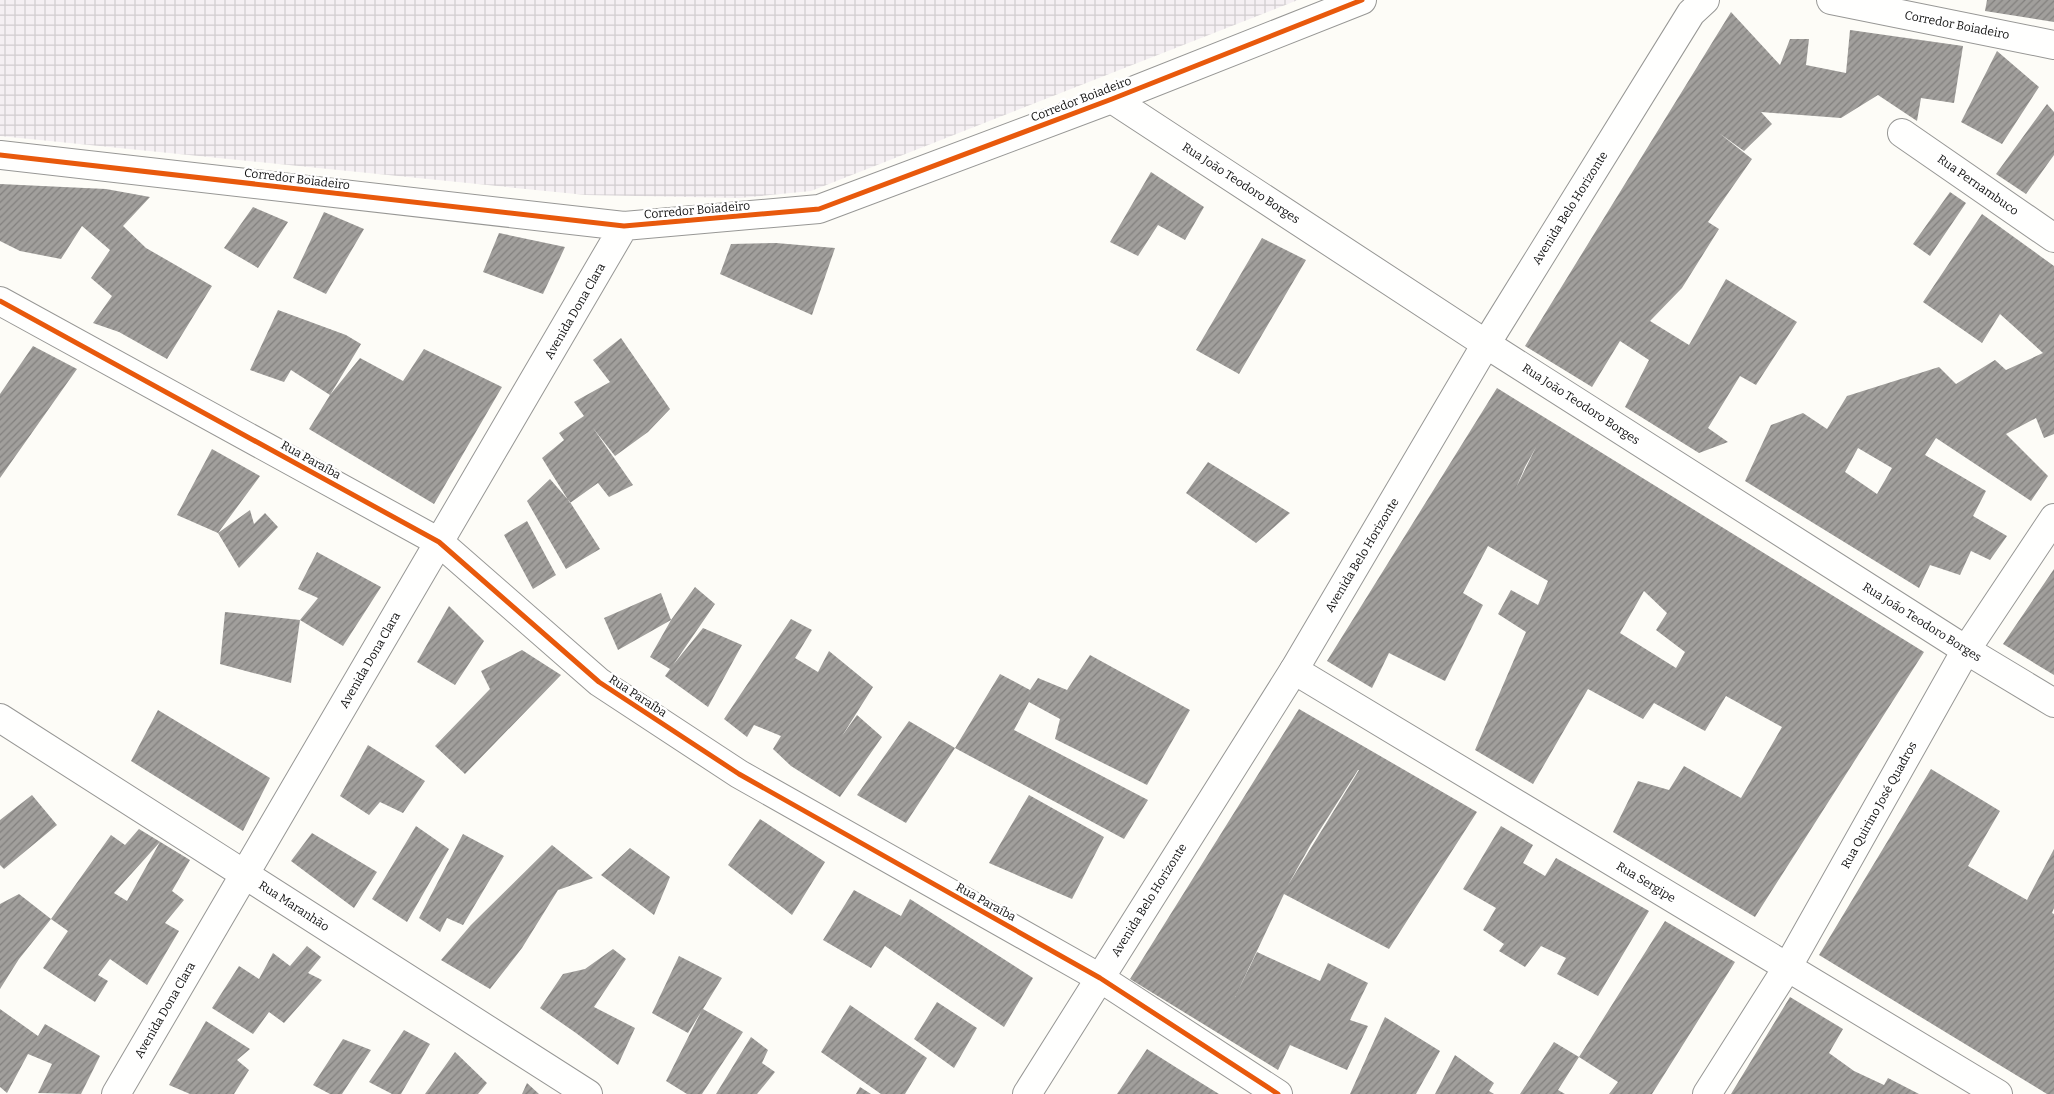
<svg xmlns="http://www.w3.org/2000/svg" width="2054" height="1094" viewBox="0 0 2054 1094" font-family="Bitter,serif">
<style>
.industrial{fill:url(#industrial-grid)}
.building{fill:url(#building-hatch);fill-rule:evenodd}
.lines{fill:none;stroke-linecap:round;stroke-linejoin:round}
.minor-casing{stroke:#979795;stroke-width:30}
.tertiary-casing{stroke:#979795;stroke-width:30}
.minor{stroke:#fffffe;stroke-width:28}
.tertiary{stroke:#fffffe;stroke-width:28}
.cycleway-casing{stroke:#fff;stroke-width:8}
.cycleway{stroke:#e8590c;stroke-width:5}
.labels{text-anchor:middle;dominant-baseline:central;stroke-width:5;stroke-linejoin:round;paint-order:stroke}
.street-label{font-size:12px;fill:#111;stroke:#fff}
</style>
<defs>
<pattern id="industrial-grid" width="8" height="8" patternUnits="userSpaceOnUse" patternTransform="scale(1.25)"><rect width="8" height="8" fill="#f5f0f3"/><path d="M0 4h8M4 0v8" fill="none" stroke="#d1cdcf"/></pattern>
<pattern id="building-hatch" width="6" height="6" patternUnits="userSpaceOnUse" patternTransform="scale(1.25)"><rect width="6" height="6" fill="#a19f9c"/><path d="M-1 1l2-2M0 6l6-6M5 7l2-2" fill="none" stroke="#82807e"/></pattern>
</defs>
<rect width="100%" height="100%" fill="#fdfcf7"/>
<path class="industrial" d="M0 0H1298L811 191 740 198 586 195 0 136Z"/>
<path class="building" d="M1987 0H2054V22L1985 11Z
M1731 12 1780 65 1790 39H1809L1806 65 1846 73 1850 30 1963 46 1954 103 1921 98 1917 121 1878 95 1841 118 1761 112 1772 124 1744 151 1719 133 1752 159 1708 222 1719 229 1682 288 1650 321 1689 345 1726 279 1797 322 1756 385 1740 376 1708 428 1728 442 1699 453 1625 407 1649 360 1620 341 1592 387 1525 346Z
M1997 51 2039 87 2002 144 1961 122Z
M2047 104 2054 112V155L2026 194 1996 174Z
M1151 172 1204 207 1185 240 1158 225 1138 256 1110 242Z
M0 184 106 189 150 197 123 226 146 248 212 286 167 359 119 332 93 323 112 296 91 278 110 250 82 226 61 259 20 251 0 241Z
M1950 192 1966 203 1930 256 1913 244Z
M253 207 288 222 258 268 224 248Z
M324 212 364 229 326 294 293 278Z
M1982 214 2054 266V434L2044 438 2036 418 2006 434 2048 476 2031 501 1936 438 1925 455 1986 491 1973 516 2007 536 1990 560 1971 551 1960 575 1930 565 1919 588 1745 481 1771 425 1803 413 1827 429 1847 396 1939 367 1956 384 1995 360 2006 370 2043 353 2000 314 1982 343 1923 302ZM1858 448 1892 468 1877 494 1845 472Z
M499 233 565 247 543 294 483 272Z
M1262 238 1306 260 1239 374 1196 350Z
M776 243 835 248 812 315 720 274 731 244Z
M278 310 346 335 361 344 330 395 360 358 403 381 424 349 502 387 434 504 309 429 330 395 291 370 284 382 250 370Z
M621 338 670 409 648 432 615 456 593 428 633 485 609 497 598 483 570 503 542 458 564 440 559 433 584 416 574 402 610 382 593 360Z
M33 346 77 369 0 478V394Z
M1497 388 1924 652 1755 917 1613 832 1638 781 1669 790 1684 766 1741 798 1782 727 1726 696 1705 731 1654 703 1643 719 1588 689 1533 784 1475 750 1526 632 1498 614 1511 590 1538 605 1548 581 1488 546 1463 593 1483 605 1445 681 1389 653 1372 688 1327 661ZM1536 447 1516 488 1525 467ZM1644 591 1667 613 1656 630 1685 652 1676 668 1620 633Z
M212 449 260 476 218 533 177 515Z
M1208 462 1290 513 1256 543 1186 493Z
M550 479 570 502 600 549 566 569 527 501Z
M250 510 254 524 265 513 278 527 239 568 218 533Z
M527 521 556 575 533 589 504 535Z
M317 552 381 587 343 646 300 620 291 683 220 664 225 612 300 620 318 598 298 589Z
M2054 569V675L2003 644Z
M695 587 715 604 673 665 703 628 742 645 708 707 665 676 670 669 650 657 671 620Z
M661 593 671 620 618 650 604 618Z
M449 606 484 641 455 685 417 662Z
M791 619 812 630 795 658 818 672 829 651 873 687 842 736 857 715 882 737 840 797 791 766 773 749 781 736 754 725 747 737 724 719Z
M522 650 561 675 465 774 435 746 490 689 481 671Z
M1090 655 1190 710 1147 785 1055 739 1060 719 1029 702 1014 730 1148 800 1124 839 955 748 906 823 857 795 909 721 955 748 1000 674 1030 690 1038 678 1067 690Z
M1299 709 1477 812 1389 949 1284 894 1235 997 1257 952 1320 981 1328 963 1368 983 1350 1020 1368 1026 1347 1070 1290 1045 1278 1070 1130 979ZM1358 770H1359L1288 885 1311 844Z
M158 710 270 778 243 831 131 761Z
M368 745 425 781 403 813 380 802 369 815 340 796Z
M1931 769 2000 811 1968 866 2027 900 2054 849V908L2052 913 2054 914V1094H2047L1819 955Z
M32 795 57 825 4 869 0 865V820Z
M1029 795 1104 837 1072 899 989 863Z
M760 819 825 862 792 915 728 865Z
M416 826 449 849 407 922 372 899Z
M1501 826 1533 845 1523 863 1545 876 1556 858 1649 911 1598 996 1557 974 1566 958 1541 946 1525 967 1499 951 1504 944 1483 930 1496 908 1463 889Z
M139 829 190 860 172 891 184 900 165 923 179 931 147 985 110 959 98 975 108 981 95 1002 43 968 68 931 51 919 19 959 0 989V904L19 894 51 919 111 835 125 845ZM160 842 127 901 114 893Z
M312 833 377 872 354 908 291 861Z
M463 834 504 856 463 925 447 918 440 932 419 918Z
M552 845 593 878 558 890 522 948 490 989 441 960 471 925Z
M630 848 670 877 654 915 601 875Z
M854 890 901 916 910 899 1033 978 1004 1027 885 946 871 968 823 940Z
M1665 921 1735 962 1652 1094H1609L1618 1082 1579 1057Z
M307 946 321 957 308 973 322 980 284 1023 269 1012 253 1034 212 1008 239 966 259 979 273 953 290 966Z
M613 949 626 959 594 1007 635 1028 618 1065 576 1033 540 1008 563 974 585 969Z
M679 956 722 978 703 1009 743 1032 702 1094H687L666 1081 701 1012 688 1033 652 1013Z
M1790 997 1843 1029 1829 1053 1854 1071 1884 1085 1888 1078 1919 1094H1731Z
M937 1002 977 1028 954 1068 914 1039Z
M850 1005 927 1058 905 1094H881L821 1052Z
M0 1009 38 1036 45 1024 100 1056 81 1094 38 1093 52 1064 28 1054 7 1093 0 1087Z
M1385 1017 1440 1051 1416 1094H1350Z
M206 1021 250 1049 237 1060 249 1070 234 1094H190L169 1085Z
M404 1030 430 1044 401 1094H392L369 1082Z
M751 1037 768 1050 762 1063 775 1072 757 1094H716Z
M343 1039 371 1050 342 1094H330L313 1085Z
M1554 1042 1579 1057 1558 1090 1565 1094H1520Z
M1147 1049 1177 1068 1219 1094H1117Z
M455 1052 487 1083 478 1094H425Z
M1455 1055 1494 1083 1489 1091 1494 1094H1435Z
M527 1083 539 1094H522Z
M860 1087 871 1094H856Z"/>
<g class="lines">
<defs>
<path id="minor" d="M1831 0 2054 45
M1112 99 1486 344 1691 13 1705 0
M1902 133 2054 238
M0 155 624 226 819 209 1112 99 1362 0
M0 301 439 542 599 682 739 774 1100 978 1278 1094
M1294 670 1998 1094
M0 718 588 1094
M116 1094 624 226
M1707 1094 1787 968 1966 650 2054 703"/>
<path id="tertiary" d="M1027 1094 1294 670 1486 344 1966 650 2054 518"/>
</defs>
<use href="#minor" class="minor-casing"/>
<use href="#tertiary" class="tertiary-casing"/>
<use href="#minor" class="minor"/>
<use href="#tertiary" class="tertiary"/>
<defs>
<path id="cycleway" d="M0 155 624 226 819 209 1112 99 1362 0
M0 301 439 542 599 682 739 774 1100 978 1278 1094"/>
</defs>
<use href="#cycleway" class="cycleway-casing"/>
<use href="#cycleway" class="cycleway"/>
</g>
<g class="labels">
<g class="street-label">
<text transform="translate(1957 25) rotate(11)">Corredor Boiadeiro</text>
<text transform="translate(1081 99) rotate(-21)">Corredor Boiadeiro</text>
<text transform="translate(297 179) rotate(7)">Corredor Boiadeiro</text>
<text transform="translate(1241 183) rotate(33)">Rua João Teodoro Borges</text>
<text transform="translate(1978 185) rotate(35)">Rua Pernambuco</text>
<text transform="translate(1570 208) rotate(-58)">Avenida Belo Horizonte</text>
<text transform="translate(697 210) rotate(-5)">Corredor Boiadeiro</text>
<text transform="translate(575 311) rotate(-60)">Avenida Dona Clara</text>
<text transform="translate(1581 404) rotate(33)">Rua João Teodoro Borges</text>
<text transform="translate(311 460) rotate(29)">Rua Paraíba</text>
<text transform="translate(1362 555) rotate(-59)">Avenida Belo Horizonte</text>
<text transform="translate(1922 622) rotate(32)">Rua João Teodoro Borges</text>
<text transform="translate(370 660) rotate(-60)">Avenida Dona Clara</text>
<text transform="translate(638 696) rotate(33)">Rua Paraíba</text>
<text transform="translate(1879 805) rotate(-61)">Rua Quirino José Quadros</text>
<text transform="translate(1646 882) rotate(31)">Rua Sergipe</text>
<text transform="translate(1149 900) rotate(-58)">Avenida Belo Horizonte</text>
<text transform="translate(986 902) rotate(29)">Rua Paraíba</text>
<text transform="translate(294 906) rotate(33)">Rua Maranhão</text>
<text transform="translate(165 1010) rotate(-60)">Avenida Dona Clara</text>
</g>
</g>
</svg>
